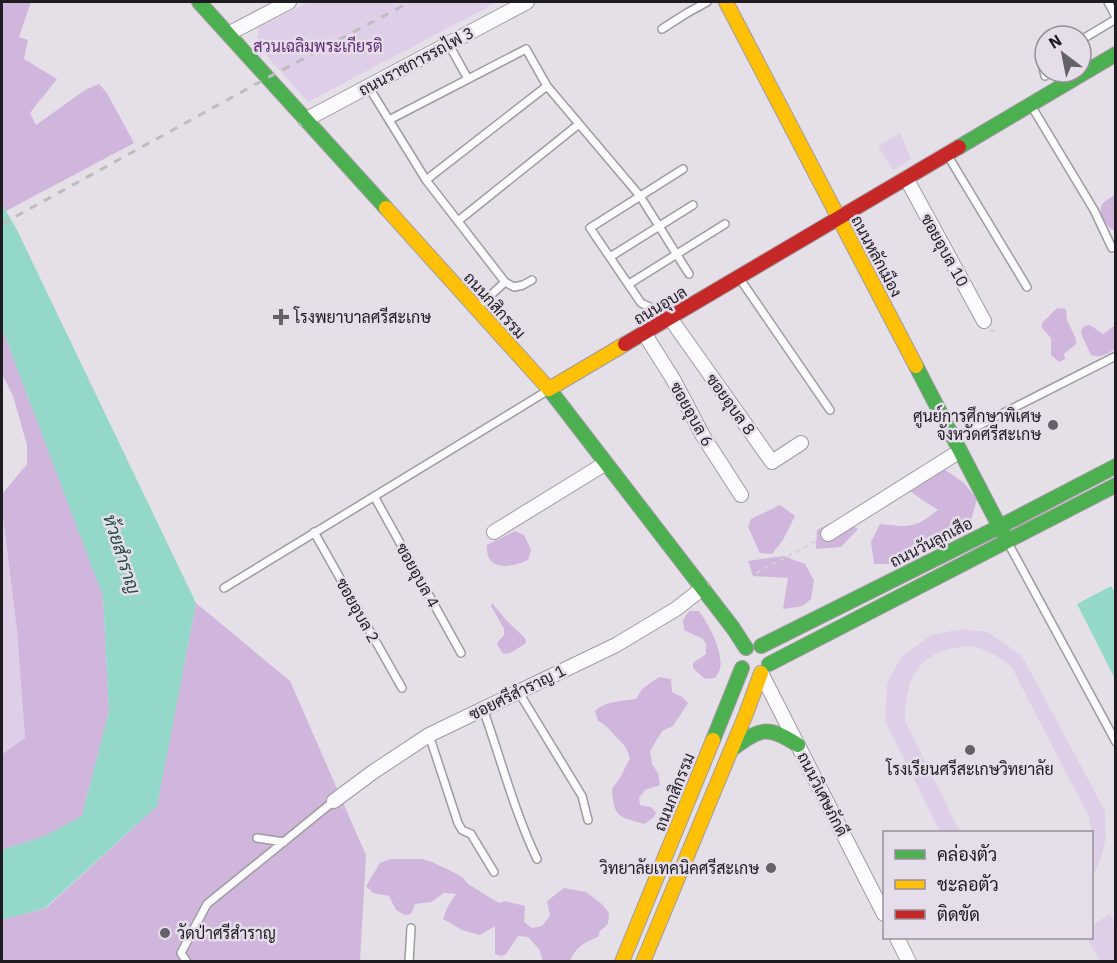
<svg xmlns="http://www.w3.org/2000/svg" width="1117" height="963" viewBox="0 0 1117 963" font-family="'IBM Plex Sans',Sarabun,sans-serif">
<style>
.green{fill:#dfcee7}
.forest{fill:#d0b6dc}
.water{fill:#94d8ca}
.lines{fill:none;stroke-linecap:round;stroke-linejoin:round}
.lane-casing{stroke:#9f9ba0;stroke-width:10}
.street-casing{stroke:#9f9ba0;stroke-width:16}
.fast-casing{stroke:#9f9ba0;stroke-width:16}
.slow-casing{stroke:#9f9ba0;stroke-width:16}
.jam-casing{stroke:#9f9ba0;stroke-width:16}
.path{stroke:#d1d0d2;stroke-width:2;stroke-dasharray:4.5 4.5;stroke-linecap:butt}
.lane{stroke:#fbfafc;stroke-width:7}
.street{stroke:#fbfafc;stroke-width:14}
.fast{stroke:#4caf50;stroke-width:14}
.slow{stroke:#ffc107;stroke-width:14}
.jam{stroke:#c62828;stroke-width:14}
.rail{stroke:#bebcbe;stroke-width:3;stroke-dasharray:8 8;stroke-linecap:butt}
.poi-dot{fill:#646167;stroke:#e6ddeb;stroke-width:2}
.labels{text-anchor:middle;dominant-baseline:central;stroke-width:5;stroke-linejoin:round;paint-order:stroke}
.park-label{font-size:16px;fill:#622d77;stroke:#e6ddeb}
.street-label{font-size:16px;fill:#1f1c21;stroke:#e6ddeb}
.poi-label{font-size:16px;fill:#1f1c21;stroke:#e6ddeb;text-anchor:start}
.water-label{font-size:18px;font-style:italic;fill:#224e44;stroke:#e6ddeb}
</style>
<rect width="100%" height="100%" fill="#e5e0e8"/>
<path class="green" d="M308 2H497L308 102 256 44 259 28Z
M900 133 911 159 893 170 878 146Z
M2 508 17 631 25 739 2 753Z
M961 629 988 632 1022 656 1105 811 1106 837 1100 862 1092 877V837L1089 817 1011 666C999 658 988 649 974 647 966 645 958 648 950 649 913 658 905 687 905 721L960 832H940L885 721 887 684 901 657 931 635Z
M1110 914 1115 924V961H1100L1087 938H1092V925Z"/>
<path class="forest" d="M2 2H31L19 37 28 40 24 59 57 79 30 113 36 125 85 90 99 84 107 93 134 143 6 211 2 204Z
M1115 194V231C1107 228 1096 213 1103 203 1106 200 1112 197 1115 194Z
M1057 308 1066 309 1067 320 1076 339V344L1064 354 1065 359 1059 362 1051 355V338L1042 328V323Z
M1090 325 1103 334 1115 325V349C1108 353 1100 359 1091 355L1082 336 1081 331 1084 326Z
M2 328 103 596 109 711 82 816 45 836 2 850V754L25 738 17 631 2 508V494L27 464V445L13 396 2 374Z
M941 467 964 483 977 499 970 524 941 535 888 564H874L871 542 880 524C909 527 914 529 938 510L921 499 905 487Z
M780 505 795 516 783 540 772 554 760 553 748 527 751 519Z
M833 522 849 524 858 529 841 547 816 549 817 530Z
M515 531 524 535 531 550 528 560C512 568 485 572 487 545Z
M784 556 805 564 814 580 811 599 803 606 783 609 788 578 753 576 748 561Z
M196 603 290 681 366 855 360 961 2 962V920L46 908 157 806Z
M492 603 506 620 525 638 526 643 512 652 507 654 502 653 497 643 504 635V629L491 606Z
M689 611H699C708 623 724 653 720 669 719 672 717 675 715 678L705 679 693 668V663L706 654V644L703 639 684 630 683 620Z
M659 677 671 679 672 692 682 697 688 703 673 726 662 731 650 751 652 764 658 773 660 785 645 790 639 798 640 805 651 807 656 813 653 818 644 824C618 816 614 818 612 789L621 776 630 758C626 746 625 746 616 737 609 730 608 726 598 721L595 711C605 701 623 701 636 699L643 688Z
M390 859H422L432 862 453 872 462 877 468 884 499 903 505 901 525 906 524 922 532 928 542 926 550 916 547 901 564 888 586 892 603 905 609 913 608 924 600 931 598 937C583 943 577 946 570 961H543L539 949 528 937 518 936 506 954 501 956 495 954V926L480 935 462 930 443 919 448 906 456 894 444 893 431 902 415 904 411 914 405 915 396 910 389 896 373 893 366 886 380 863Z"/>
<path class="water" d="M2 204 17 230 196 603 157 806 45 908 2 920V850L45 836 82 816 109 711 103 596 2 328Z
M1111 586 1116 595 1115 679 1077 604Z"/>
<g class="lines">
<defs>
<path id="lane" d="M1108 2 1116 17
M662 29 687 13 707 2
M1081 40 1116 19
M448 43 468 79
M1045 62 1042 64 1045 76
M368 86 426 180 505 282 514 287 523 285 532 280
M1032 107 1094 210 1112 248
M389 120 526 49 547 86 640 196 689 274
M948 156 1027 287
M426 180 547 86
M458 221 579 124
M610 257 693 205
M740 279 830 410
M629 284 725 224
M479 306 505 282
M652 308 641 303 590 228 683 169
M956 437 1116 356
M374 496 461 653
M314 532 402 688
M1007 541 1116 742
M224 588 547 391
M518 691 582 796 588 820
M483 709C501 759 514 811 537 859
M429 735 458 823 462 830 471 834 494 872
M257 838 284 842
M187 962 181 953 207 904 334 801
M409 962 411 928"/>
<path id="street" d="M228 34 289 2
M305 120 527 2
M906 178 984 321
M670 318 772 462 801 443
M644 333 673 379 703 436 741 495
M494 532 606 463
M828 534 960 451
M761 673 884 914
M334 801 373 772 429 735 616 645 676 609 703 588
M897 938 909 962"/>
<path id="fast" d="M199 2 386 208
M959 147 1116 54
M916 366 1007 541
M549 389 733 628 746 648
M761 646 999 527 1116 466
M769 664 1116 485
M713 740 742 668
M732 749C761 728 767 725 798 745"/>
<path id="slow" d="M726 2 916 366
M386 208 549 389 625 344
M622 962 713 740
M643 962 746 714 761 673"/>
<path id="jam" d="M625 344 959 147"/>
</defs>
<use href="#lane" class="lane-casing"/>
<use href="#street" class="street-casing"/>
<use href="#fast" class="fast-casing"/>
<use href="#slow" class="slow-casing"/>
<use href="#jam" class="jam-casing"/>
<path class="path" d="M991 330 997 333
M756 573 818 540"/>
<use href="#lane" class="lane"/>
<use href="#street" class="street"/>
<use href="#fast" class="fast"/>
<use href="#slow" class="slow"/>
<use href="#jam" class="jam"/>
<path class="rail" d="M2 224 267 78 410 2"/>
</g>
<g class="poi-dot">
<path d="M278 308h6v6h6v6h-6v6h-6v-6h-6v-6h6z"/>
<circle cx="1053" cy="425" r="6"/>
<circle cx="970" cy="750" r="6"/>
<circle cx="771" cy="868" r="6"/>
<circle cx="165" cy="933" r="6"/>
</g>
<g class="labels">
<g class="park-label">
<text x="318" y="46">สวนเฉลิมพระเกียรติ</text>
</g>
<g class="street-label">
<text transform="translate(416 61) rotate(-28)">ถนนราชการรถไฟ 3</text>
<text transform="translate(945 250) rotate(61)">ซอยอุบล 10</text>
<text transform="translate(877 256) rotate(62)">ถนนหลักเมือง</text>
<text transform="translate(495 305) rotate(48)">ถนนกสิกรรม</text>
<text transform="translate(660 305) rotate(-31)">ถนนอุบล</text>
<text transform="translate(731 404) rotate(54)">ซอยอุบล 8</text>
<text transform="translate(692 414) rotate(61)">ซอยอุบล 6</text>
<text transform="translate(931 542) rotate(-27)">ถนนวันลูกเสือ</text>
<text transform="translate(418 575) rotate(61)">ซอยอุบล 4</text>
<text transform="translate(358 610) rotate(61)">ซอยอุบล 2</text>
<text transform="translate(517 692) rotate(-26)">ซอยศรีสำราญ 1</text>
<text transform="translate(674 792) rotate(-68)">ถนนกสิกรรม</text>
<text transform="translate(823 794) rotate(63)">ถนนวิเศษภักดี</text>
</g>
<g class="poi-label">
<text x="294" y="317">โรงพยาบาลศรีสะเกษ</text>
<text x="1041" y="416" text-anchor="end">ศูนย์การศึกษาพิเศษ<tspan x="1041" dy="18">จังหวัดศรีสะเกษ</tspan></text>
<text x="970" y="769" text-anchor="middle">โรงเรียนศรีสะเกษวิทยาลัย</text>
<text x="759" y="868" text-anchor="end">วิทยาลัยเทคนิคศรีสะเกษ</text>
<text x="177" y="933">วัดป่าศรีสำราญ</text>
</g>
<g class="water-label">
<text transform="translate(122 554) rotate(72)">ห้วยสำราญ</text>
</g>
</g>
<rect width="1117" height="963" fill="none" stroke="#1f1c21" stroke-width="6"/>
<rect x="883" y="831" width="210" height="108" fill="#e6ddeb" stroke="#96909a" stroke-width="1.5"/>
<rect x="895" y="850" width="30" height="9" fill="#4caf50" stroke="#96909a" stroke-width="1.5"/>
<text x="937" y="861" font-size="18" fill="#1f1c21">คล่องตัว</text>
<rect x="895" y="880" width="30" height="9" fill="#ffc107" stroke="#96909a" stroke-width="1.5"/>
<text x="937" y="891" font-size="18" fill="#1f1c21">ชะลอตัว</text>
<rect x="895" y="910" width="30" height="9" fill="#c62828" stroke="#96909a" stroke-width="1.5"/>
<text x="937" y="921" font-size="18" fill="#1f1c21">ติดขัด</text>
<g transform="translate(1063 54) rotate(328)"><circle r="28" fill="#e6ddeb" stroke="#96909a" stroke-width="1.5"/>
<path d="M0-4.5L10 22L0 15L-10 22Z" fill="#646167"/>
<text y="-9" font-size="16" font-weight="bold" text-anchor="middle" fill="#1f1c21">N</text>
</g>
</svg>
